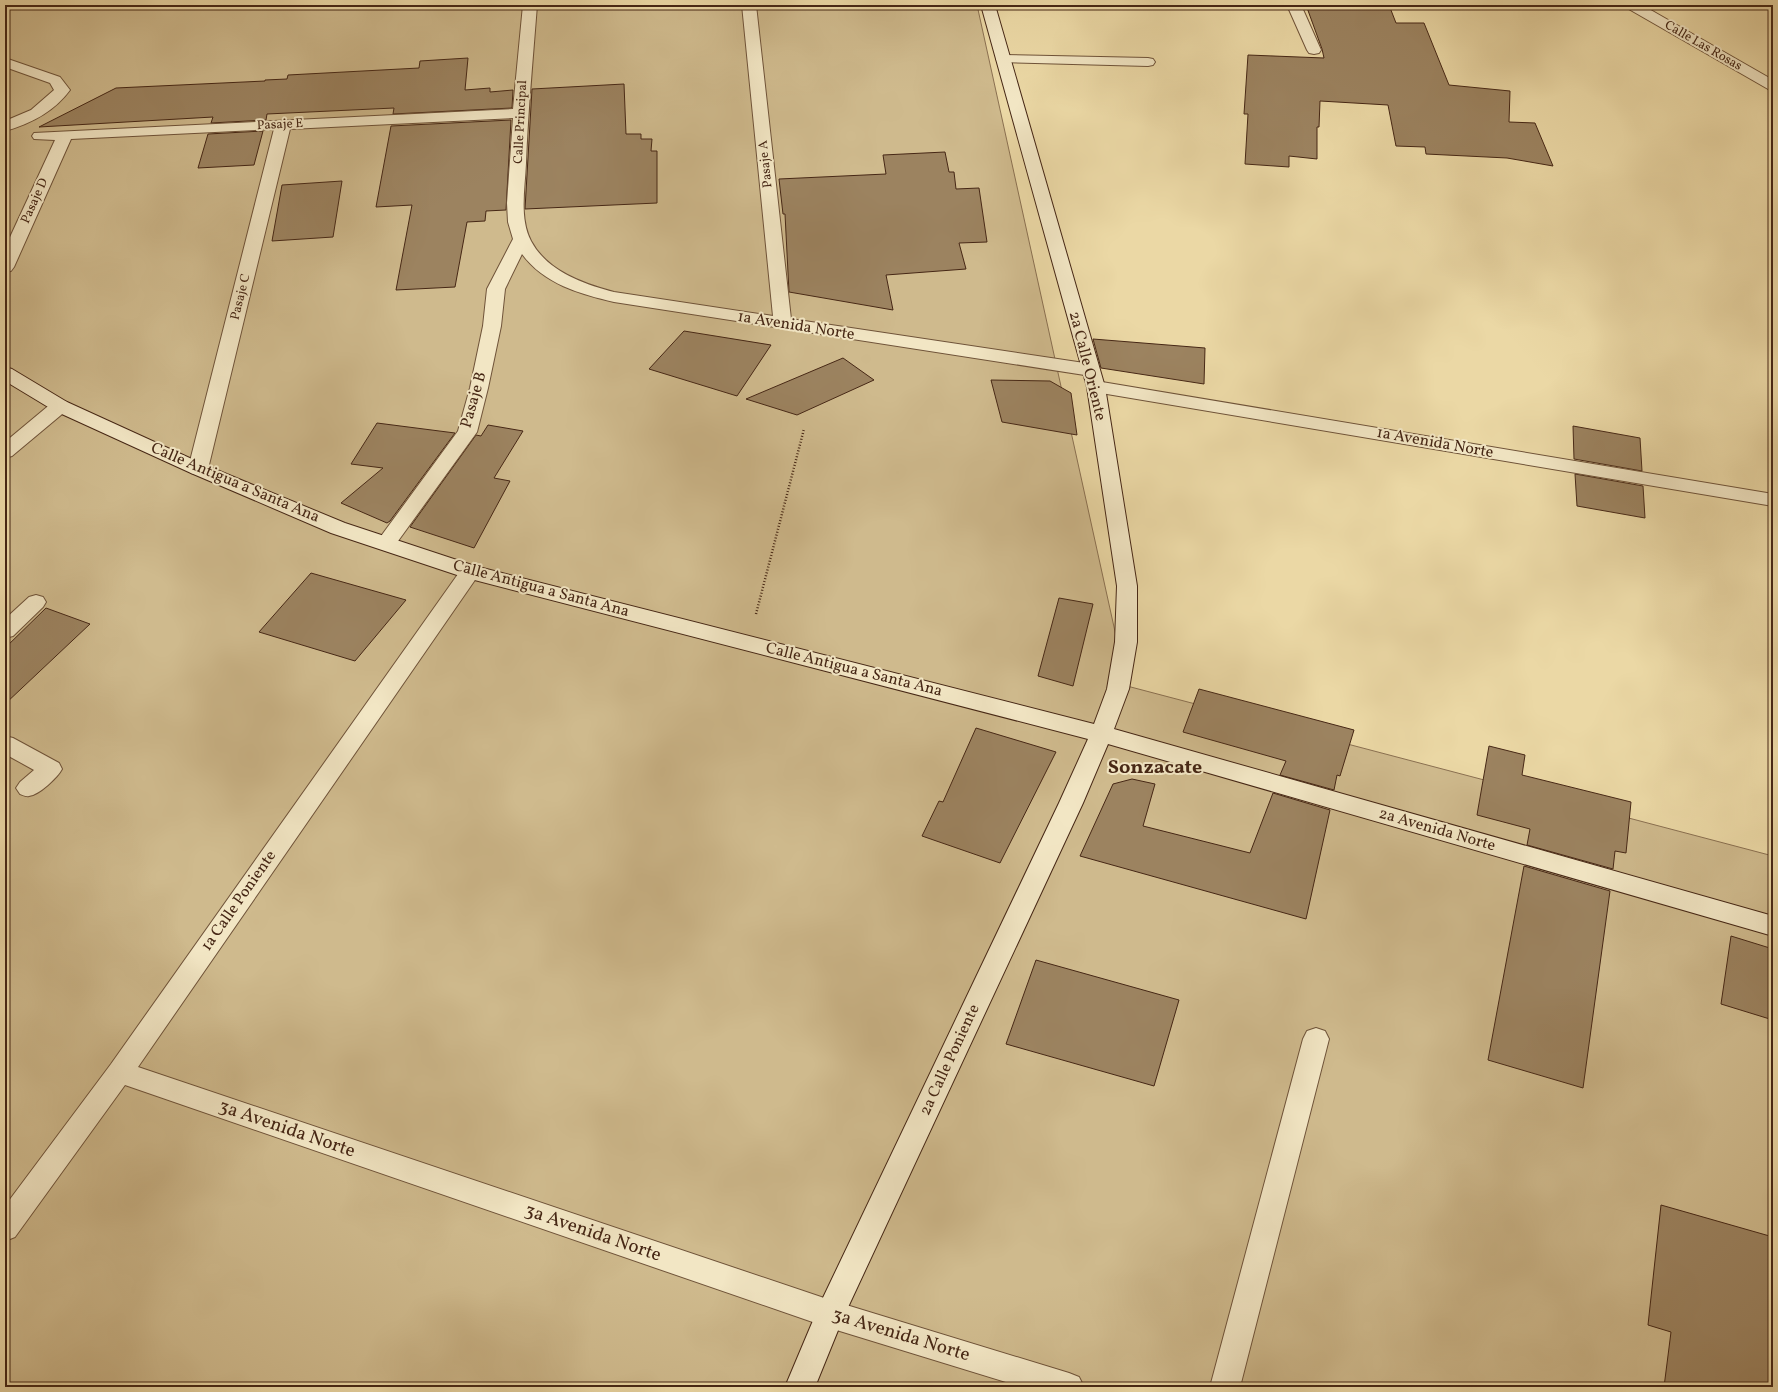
<svg xmlns="http://www.w3.org/2000/svg" width="1778" height="1392" viewBox="0 0 1778 1392" font-family="Vollkorn,serif">
<style>
.green{fill:#cfba8d;stroke:#8a7051}
.building{fill:#9c8360;stroke:#462715}
.lines{fill:none;stroke-linecap:round;stroke-linejoin:round}
.street-casing{stroke:#6f5339;stroke-width:2}
.secondary-casing{stroke:#462715;stroke-width:2}
.path{stroke:#462715;stroke-width:2.5;stroke-dasharray:1 2;stroke-linecap:butt}
.street{fill:#f2e6c4;fill-rule:evenodd}
.secondary{fill:#f2e6c4;fill-rule:evenodd}
.labels{text-anchor:middle;dominant-baseline:central;stroke-width:4;stroke-linejoin:round;paint-order:stroke}
.far-street-label{font-size:13px;fill:#462715;stroke:#f2e6c4}
.street-label{font-size:16px;fill:#462715;stroke:#f2e6c4}
.near-street-label{font-size:19px;fill:#462715;stroke:#f2e6c4}
.district-label{font-size:20px;font-weight:bold;fill:#462715;stroke:#f2e6c4}
</style>
<rect width="100%" height="100%" fill="#ebd8a5"/>
<filter id="stains"><feTurbulence type="fractalNoise" baseFrequency=".005" numOctaves="4"/><feColorMatrix values="0 0 0 0 .2 0 0 0 0 .09 0 0 0 0 .02 0 0 0 .5 -.17"/></filter>
<radialGradient id="worn" r=".72"><stop offset=".6" stop-color="#630" stop-opacity="0"/><stop offset="1" stop-color="#630" stop-opacity=".3"/></radialGradient>
<path class="green" d="M5 5H977L1127 686 1773 856V1387H5Z"/>
<path class="building" d="M1306 5H1389L1396 23H1424L1449 85 1510 91 1509 122 1535 123 1553 166 1507 158 1426 154 1425 147 1396 146 1388 105 1320 101 1319 127H1317V159L1289 156V167L1245 164 1248 114H1244L1248 55 1324 58 1322 49Z
M468 58 465 90 490 88V92L513 90 512 108 393 114 394 108 267 114 266 120 211 123 213 117 39 127 116 88 265 81V80L287 79 288 75 419 68 420 61Z
M624 84 626 134H641V139H652L651 151H657V203L525 209 532 89Z
M511 120 506 210 486 211 485 221 467 222 455 287 396 290 412 205 376 207 391 126Z
M263 131 254 165 198 168 208 134Z
M945 152 949 172H954L956 189 979 188 987 242 959 243 966 269 886 275 893 310 789 292 785 214H783L779 179 886 174 883 155Z
M342 181 333 237 272 241 282 185Z
M684 331 771 345 737 396 649 369Z
M1093 339 1205 348 1204 384 1101 368Z
M843 358 874 380 797 415 746 399Z
M991 380 1050 381 1071 393 1077 435 1002 422Z
M377 423 455 433 390 521 387 523 341 503 383 468 351 464Z
M488 425 523 431 494 478 510 481 474 548 410 527 476 435 481 436Z
M1573 426 1640 438 1642 471 1574 459Z
M1575 474 1643 486 1645 518 1577 506Z
M311 573 406 600 355 661 259 632Z
M1059 598 1093 604 1073 686 1038 676Z
M46 608 90 624 5 704V648Z
M1199 689 1354 730 1340 776 1337 775 1334 790 1280 775 1286 761 1183 732Z
M976 728 1056 752 1000 863 922 836 939 801 943 802Z
M1489 746 1525 755 1522 775 1631 802 1626 853 1615 851 1613 869 1527 845 1530 829 1477 815Z
M1132 779 1155 784 1143 826 1250 853 1273 793 1330 810 1306 919 1080 856 1113 784Z
M1524 866 1610 891 1583 1088 1488 1060Z
M1731 936 1773 949V1020L1721 1004Z
M1036 960 1179 1000 1154 1086 1006 1044Z
M1661 1205 1773 1237V1387H1664L1671 1332 1648 1325Z"/>
<g class="lines">
<defs>
<path id="street" d="M523 5H537C533 58 528 110 526 163 525 188 519 218 531 241 547 271 583 284 614 292L773 316 742 5H756L791 319 1091 364 1097 366 1100 370 1097 374 1091 376 614 302C580 294 544 284 522 254L505 289 501 326 488 388 477 432 393 548 386 550 379 548 376 543 458 431 470 388 483 326 487 289 513 239 508 222 507 203 513 118 290 129 208 469 205 473 198 475 191 473 188 469 274 129 71 139 14 267 11 271 5 272V248L55 140 34 139 32 136 34 133 513 109Z
M1287 5H1301L1321 50 1319 53 1314 54 1309 53 1307 50Z
M1625 5H1642L1773 80V91L1768 89 1627 8Z
M1003 55 1148 58 1153 59 1155 62 1153 65 1148 66 998 62 996 59 998 56Z
M5 58 60 77 70 90C54 112 30 124 5 131V121L31 110 54 90 50 83 5 67Z
M1096 381 1773 494V506L1089 391 1087 387 1089 383Z
M60 400 67 402 69 406 67 410 12 456 5 458V442L53 402Z
M470 565 477 567 480 572 477 577 138 1067 830 1300 1069 1373 1079 1377 1084 1387H1022L830 1328 125 1085 15 1237 5 1241V1206L111 1064 463 567Z
M36 595 43 597 46 602 43 607 13 636 5 638V619L29 597Z
M5 736 13 738 59 763 62 769C58 777 39 795 29 796 26 797 23 795 20 794L16 788 20 782 34 770 5 754Z
M1316 1028 1325 1031 1329 1039 1240 1387H1210L1303 1039 1307 1031Z"/>
<path id="secondary" d="M981 5H995L1105 387 1137 586V642L1129 689 1114 729 1773 916V936L1108 744 1083 803 843 1318 815 1387H785L820 1304 1059 803 1088 739 463 577 331 533 191 473 53 410 5 381V367L12 369 67 402 205 465 345 523 475 566 1094 724 1107 689 1115 642 1117 586 1087 387Z"/>
</defs>
<use href="#street" class="street-casing"/>
<use href="#secondary" class="secondary-casing"/>
<path class="path" d="M756 614 804 429"/>
<use href="#street" class="street"/>
<use href="#secondary" class="secondary"/>
</g>
<g class="labels">
<g class="far-street-label">
<text transform="translate(1703 46) rotate(30)">Calle Las Rosas</text>
<text transform="translate(521 122) rotate(-87)">Calle Principal</text>
<text transform="translate(280 125) rotate(-3)">Pasaje E</text>
<text transform="translate(766 164) rotate(-96)">Pasaje A</text>
<text transform="translate(35 201) rotate(-66)">Pasaje D</text>
<text transform="translate(241 297) rotate(-76)">Pasaje C</text>
</g>
<g class="street-label">
<text transform="translate(796 326) rotate(9)">1a Avenida Norte</text>
<text transform="translate(1087 366) rotate(76)">2a Calle Oriente</text>
<text transform="translate(474 400) rotate(-74)">Pasaje B</text>
<text transform="translate(1435 443) rotate(10)">1a Avenida Norte</text>
<text transform="translate(235 483) rotate(23)">Calle Antigua a Santa Ana</text>
<text transform="translate(541 589) rotate(15)">Calle Antigua a Santa Ana</text>
<text transform="translate(854 670) rotate(14)">Calle Antigua a Santa Ana</text>
<text transform="translate(1437 830) rotate(16)">2a Avenida Norte</text>
<text transform="translate(239 901) rotate(-55)">1a Calle Poniente</text>
<text transform="translate(950 1060) rotate(-65)">2a Calle Poniente</text>
</g>
<g class="near-street-label">
<text transform="translate(287 1129) rotate(19)">3a Avenida Norte</text>
<text transform="translate(593 1233) rotate(19)">3a Avenida Norte</text>
<text transform="translate(901 1335) rotate(17)">3a Avenida Norte</text>
</g>
<g class="district-label">
<text x="1155" y="768">Sonzacate</text>
</g>
</g>
<rect width="1778" height="1392" fill="none" stroke="#ebd8a5" stroke-width="20"/>
<rect x="6" y="6" width="1766" height="1380" fill="none" stroke="#462715" stroke-width="2"/>
<rect x="10" y="10" width="1758" height="1372" fill="none" stroke="#462715"/>
<rect width="100%" height="100%" filter="url(#stains)"/>
<rect width="100%" height="100%" fill="url(#worn)"/>
</svg>
